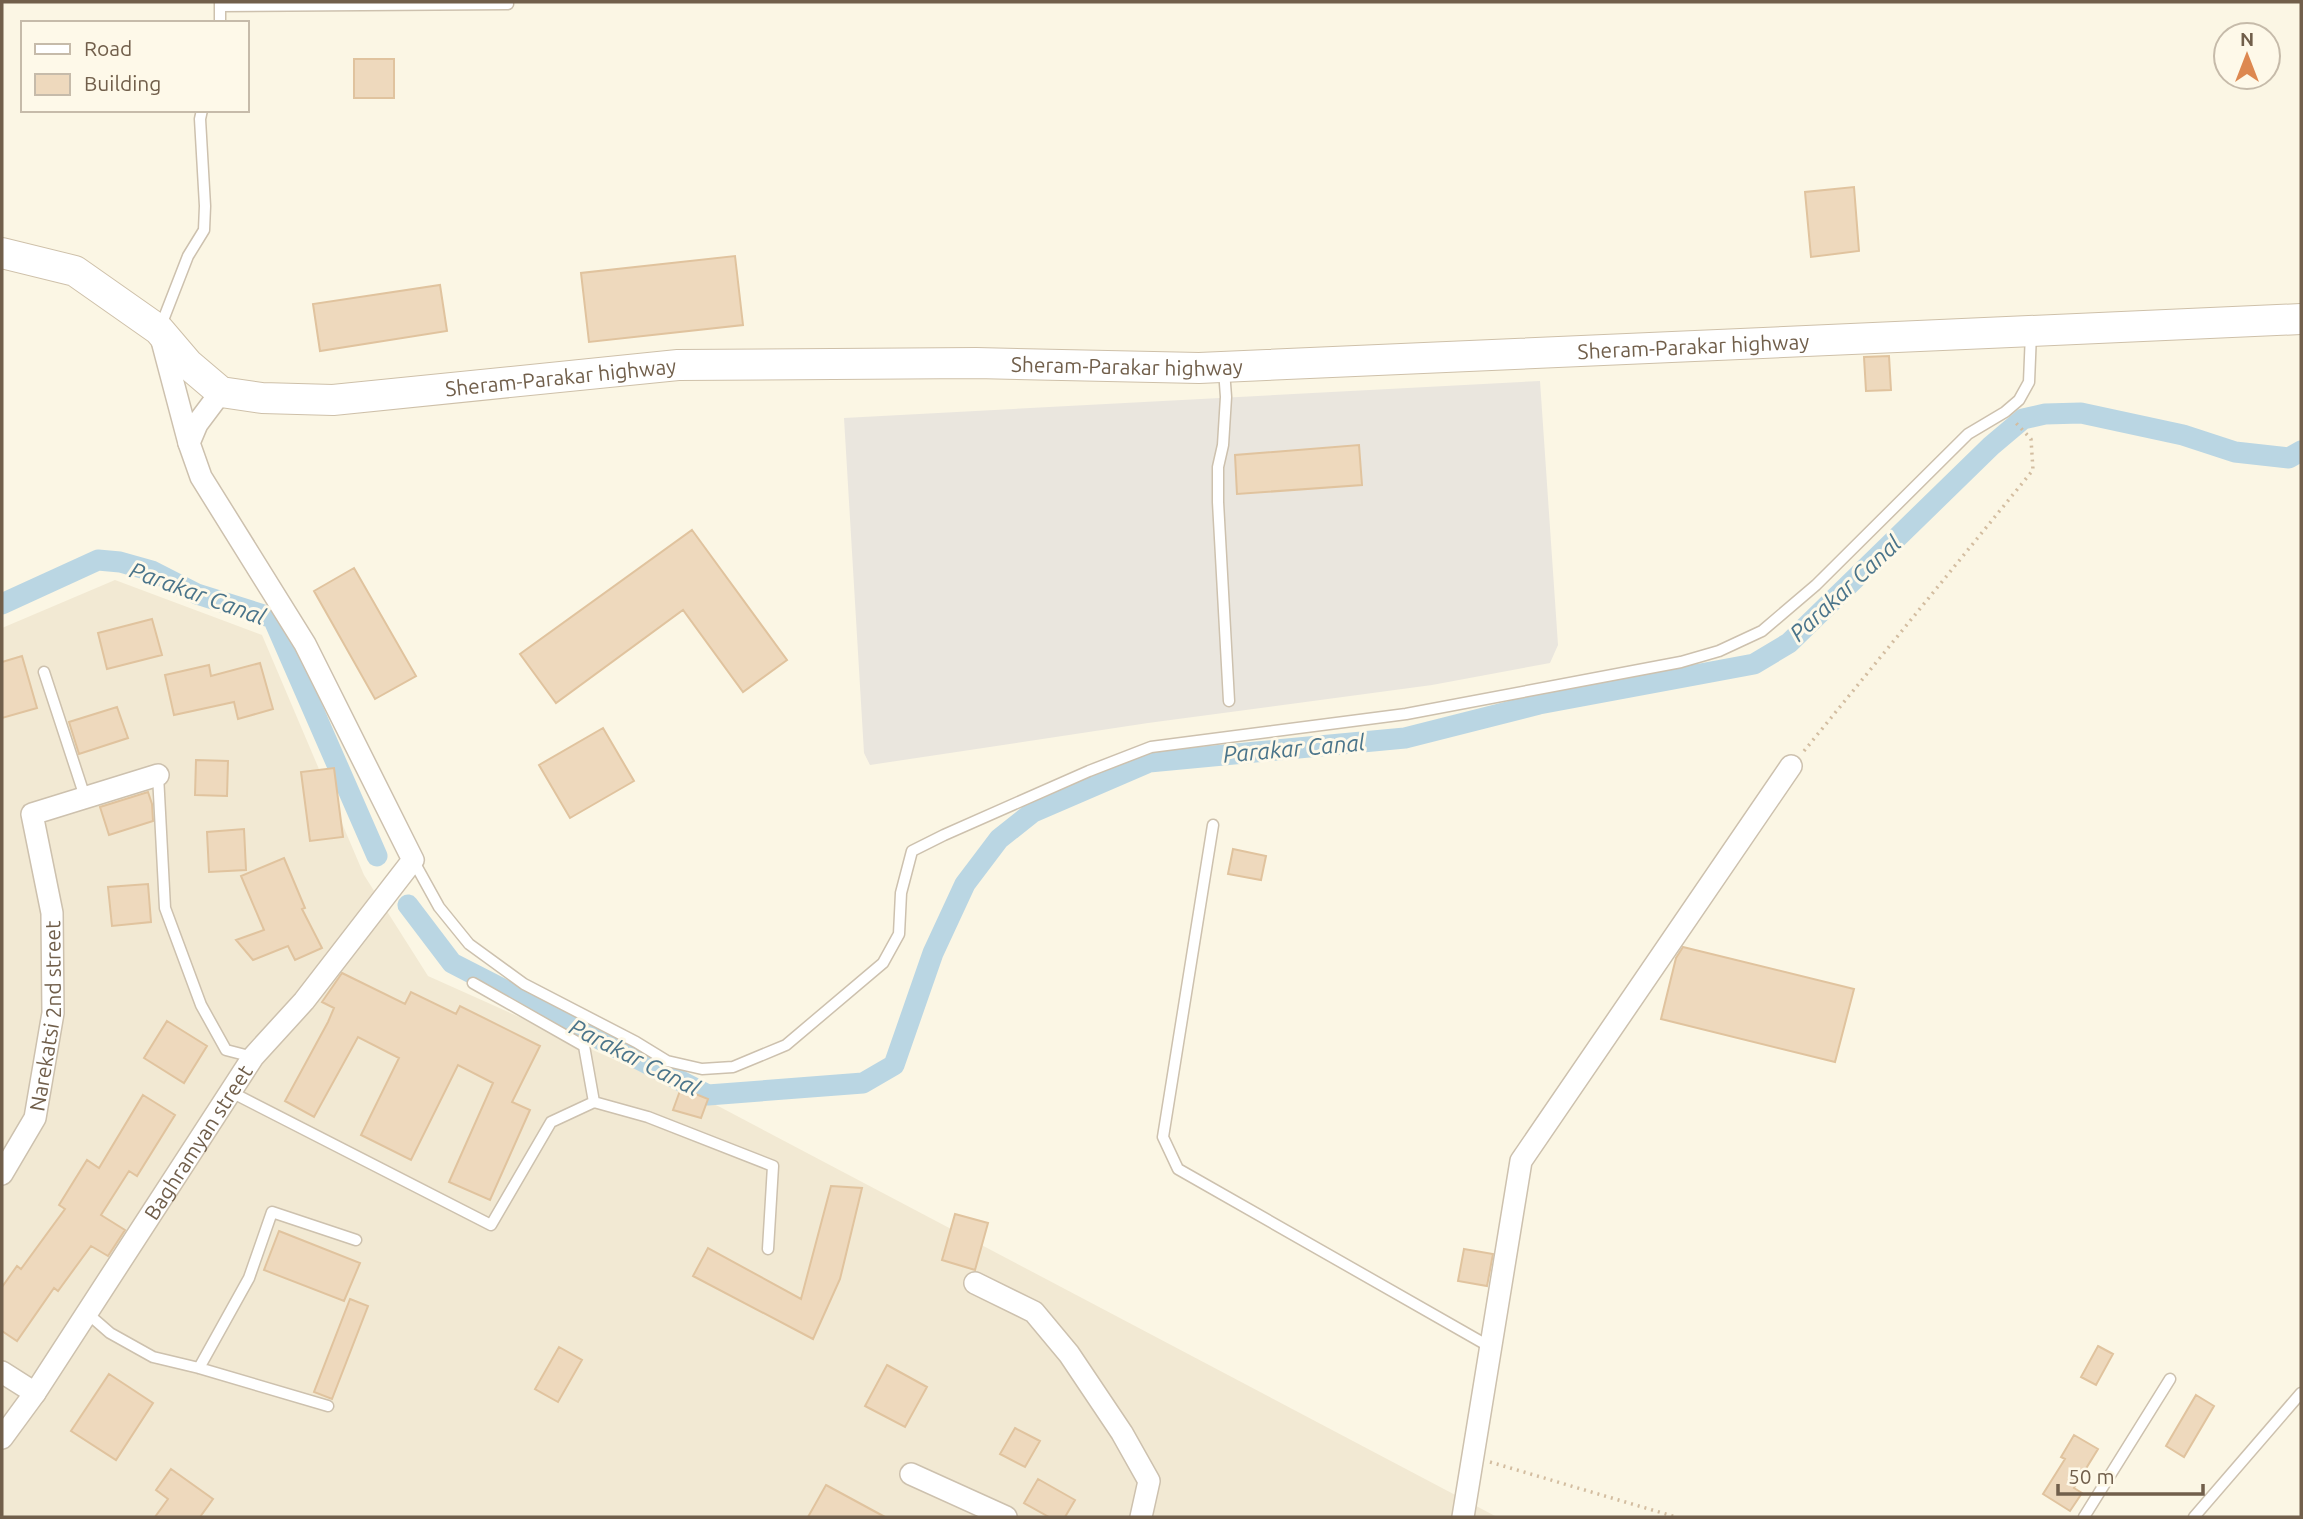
<svg xmlns="http://www.w3.org/2000/svg" width="2303" height="1519" viewBox="0 0 2303 1519" font-family="Ubuntu,sans-serif">
<style>
.residential{fill:#f2e9d3}
.industrial{fill:#eae6de}
.lines{fill:none;stroke-linecap:round;stroke-linejoin:round}
.canal{stroke:#bad6e3;stroke-width:21}
.building{fill:#eed9bd;stroke:#e0c39e;stroke-width:2}
.lane-casing{stroke:#cdc1ae;stroke-width:13}
.street-casing{stroke:#cdc1ae;stroke-width:24}
.secondary-casing{stroke:#cec0a9;stroke-width:32}
.path{stroke:#d3bda0;stroke-width:3.5;stroke-dasharray:2 5;stroke-linecap:butt}
.lane{stroke:#fff;stroke-width:10}
.street{stroke:#fff;stroke-width:21}
.secondary{stroke:#fff;stroke-width:30}
.labels{text-anchor:middle;dominant-baseline:central;stroke-width:6;stroke-linejoin:round;paint-order:stroke}
.street-label{font-size:21px;fill:#715f4b;stroke:#fef9e9}
.water-label{font-size:23px;font-style:italic;fill:#4a748a;stroke:#fef9e9}
</style>
<rect width="100%" height="100%" fill="#fbf6e4"/>
<path class="residential" d="M115 580 262 635 364 875 428 976 720 1107 1497 1517H2V628Z"/>
<path class="industrial" d="M1540 381 1558 645 1550 663 1432 685 1148 723 870 765 864 753 844 418Z"/>
<g class="lines">
<path class="canal" d="M2 604 98 560 120 562 152 571 197 594 273 618 377 856
M408 905 452 963 708 1095 863 1083 894 1065 933 953 965 884 999 839 1033 812 1149 762 1405 738 1539 704 1754 664 1789 643 1991 446 2023 419 2045 414 2081 413 2183 435 2235 452 2289 458 2301 451"/>
</g>
<path class="building" d="M354 59H394V98H354Z
M1854 187 1859 251 1811 257 1805 192Z
M735 256 743 325 589 342 581 273Z
M440 285 447 331 320 351 313 304Z
M1889 356 1891 390 1866 391 1864 357Z
M1359 445 1362 485 1237 494 1235 455Z
M692 530 787 660 743 692 683 610 556 703 520 654Z
M354 568 416 676 375 699 314 591Z
M152 619 162 655 107 669 98 633Z
M22 656 37 708 2 718V662Z
M260 663 273 709 238 719 234 702 174 715 165 675 209 665 211 676Z
M117 707 128 738 79 754 69 722Z
M603 728 634 781 570 818 539 765Z
M196 760 228 761 227 796 195 795Z
M334 768 343 837 310 841 301 772Z
M148 792 152 804 153 821 109 835 100 807Z
M244 829 246 870 209 872 207 832Z
M1233 849 1266 856 1261 880 1228 874Z
M284 858 305 908 302 909 322 948 295 960 288 946 253 960 236 940 264 930 241 876Z
M148 884 151 922 112 926 108 887Z
M1683 947 1854 989 1835 1062 1661 1019 1676 958Z
M342 973 405 1004 411 992 456 1014 460 1006 540 1046 512 1102 530 1110 490 1200 449 1182 493 1083 458 1065 411 1160 361 1135 399 1058 358 1037 314 1117 285 1101 328 1022 334 1008 322 1002Z
M167 1021 207 1046 184 1083 144 1058Z
M681 1088 708 1099 701 1118 673 1110Z
M143 1095 175 1115 137 1176 129 1171 101 1215 125 1230 108 1256 91 1246 58 1291 54 1288 17 1341 2 1331V1287L17 1266 21 1269 65 1209 59 1205 87 1160 99 1168Z
M831 1186 862 1188 840 1279 813 1339 693 1276 708 1248 801 1299Z
M955 1214 988 1223 975 1270 942 1260Z
M279 1231 360 1263 344 1301 264 1270Z
M1464 1249 1493 1254 1487 1286 1458 1281Z
M350 1299 368 1306 332 1399 314 1392Z
M2098 1346 2113 1354 2096 1385 2081 1377Z
M559 1347 582 1360 558 1402 535 1389Z
M887 1365 927 1387 905 1427 865 1406Z
M109 1374 153 1403 116 1460 71 1431Z
M2196 1395 2214 1406 2184 1457 2166 1446Z
M1015 1428 1040 1441 1025 1467 1000 1454Z
M2074 1435 2098 1449 2074 1488 2082 1493 2070 1511 2043 1494 2065 1459 2061 1457Z
M171 1469 213 1499 200 1517H155L168 1499 156 1490Z
M1038 1479 1075 1500 1065 1517H1049L1024 1503Z
M826 1485 885 1517H808Z"/>
<g class="lines">
<defs>
<path id="lane" d="M220 6 508 4
M220 23V2
M160 328 188 256 204 230 205 206 200 119 202 110
M1224 370 1226 397 1223 445 1218 467V502L1229 701
M44 672 85 797
M158 775 165 908 201 1005 226 1050 253 1057
M1213 825 1163 1137 1178 1169 1492 1348
M413 860 439 907 469 944 524 984 636 1042 667 1061 702 1069 733 1067 786 1045 883 963 899 934 901 893 912 851 944 835 1089 771 1151 747 1406 714 1681 662 1719 651 1762 631 1816 585 1968 434 2005 412 2019 400 2029 382 2031 333
M473 983 584 1046 594 1102
M231 1092 491 1225 551 1122 594 1102 648 1117 773 1166 768 1249
M87 1313 110 1333 153 1357 199 1368 328 1406
M199 1368 249 1278 272 1212 356 1240
M2084 1517 2170 1379
M2194 1517 2301 1393"/>
<g id="street">
<path d="M161 337 189 443"/>
<path id="s1" d="M2 1174 35 1118 53 1013 52 913 32 814 158 775"/>
<path d="M975 1283 1034 1312 1069 1354 1122 1433 1149 1481 1141 1517"/>
<path d="M2 1372 35 1393"/>
<path id="s2" d="M2 1438 35 1393 253 1057 304 1001 413 860 305 644 201 477 189 443 197 424 221 392"/>
<path d="M911 1474 1006 1517"/>
<path d="M1463 1517 1521 1161 1791 766"/>
</g>
<g id="secondary">
<path id="s3" d="M2 253 75 271 159 330 188 364 221 392 262 398 333 400 678 365 976 363 1199 368 2301 319"/>
</g>
</defs>
<use href="#lane" class="lane-casing"/>
<use href="#street" class="street-casing"/>
<use href="#secondary" class="secondary-casing"/>
<path class="path" d="M1804 751 2033 470 2031 439 2016 423
M1490 1462 1676 1517"/>
<use href="#lane" class="lane"/>
<use href="#street" class="street"/>
<use href="#secondary" class="secondary"/>
</g>
<g class="labels">
<g class="street-label">
<text stroke="none"><textPath href="#s3" startOffset="1741">Sheram-Parakar highway</textPath></text>
<text stroke="none"><textPath href="#s3" startOffset="1174">Sheram-Parakar highway</textPath></text>
<text stroke="none"><textPath href="#s3" startOffset="607">Sheram-Parakar highway</textPath></text>
<text stroke="none"><textPath href="#s1" startOffset="168">Narekatsi 2nd street</textPath></text>
<text stroke="none"><textPath href="#s2" startOffset="355">Baghramyan street</textPath></text>
</g>
<g class="water-label">
<text transform="translate(1845 588) rotate(-43)">Parakar Canal</text>
<text transform="translate(198 593) rotate(20)">Parakar Canal</text>
<text transform="translate(1294 748) rotate(-5)">Parakar Canal</text>
<text transform="translate(635 1057) rotate(27)">Parakar Canal</text>
</g>
</g>
<rect width="2303" height="1519" fill="none" stroke="#715f4b" stroke-width="7"/>
<rect x="21" y="21" width="228" height="91" fill="#fef9e9" stroke="#c6bbaa" stroke-width="2"/>
<rect x="35" y="44" width="35" height="10" fill="#ffffff" stroke="#c6bbaa" stroke-width="2"/>
<text x="84" y="56" font-size="21" fill="#715f4b">Road</text>
<rect x="35" y="74" width="35" height="21" fill="#eed9bd" stroke="#c6bbaa" stroke-width="2"/>
<text x="84" y="91" font-size="21" fill="#715f4b">Building</text>
<g transform="translate(2247 56)"><circle r="33" fill="#fef9e9" stroke="#c6bbaa" stroke-width="2"/>
<path d="M0-5L12 26L0 18L-12 26Z" fill="#dd8850"/>
<text y="-10" font-size="19" font-weight="bold" text-anchor="middle" fill="#715f4b">N</text>
</g>
<path d="M2058 1484v10h145v-10" fill="none" stroke="#715f4b" stroke-width="3.5"/>
<text x="2068" y="1484" font-size="21" fill="#715f4b" stroke="#fef9e9" stroke-width="5" paint-order="stroke">50 m</text>
</svg>
